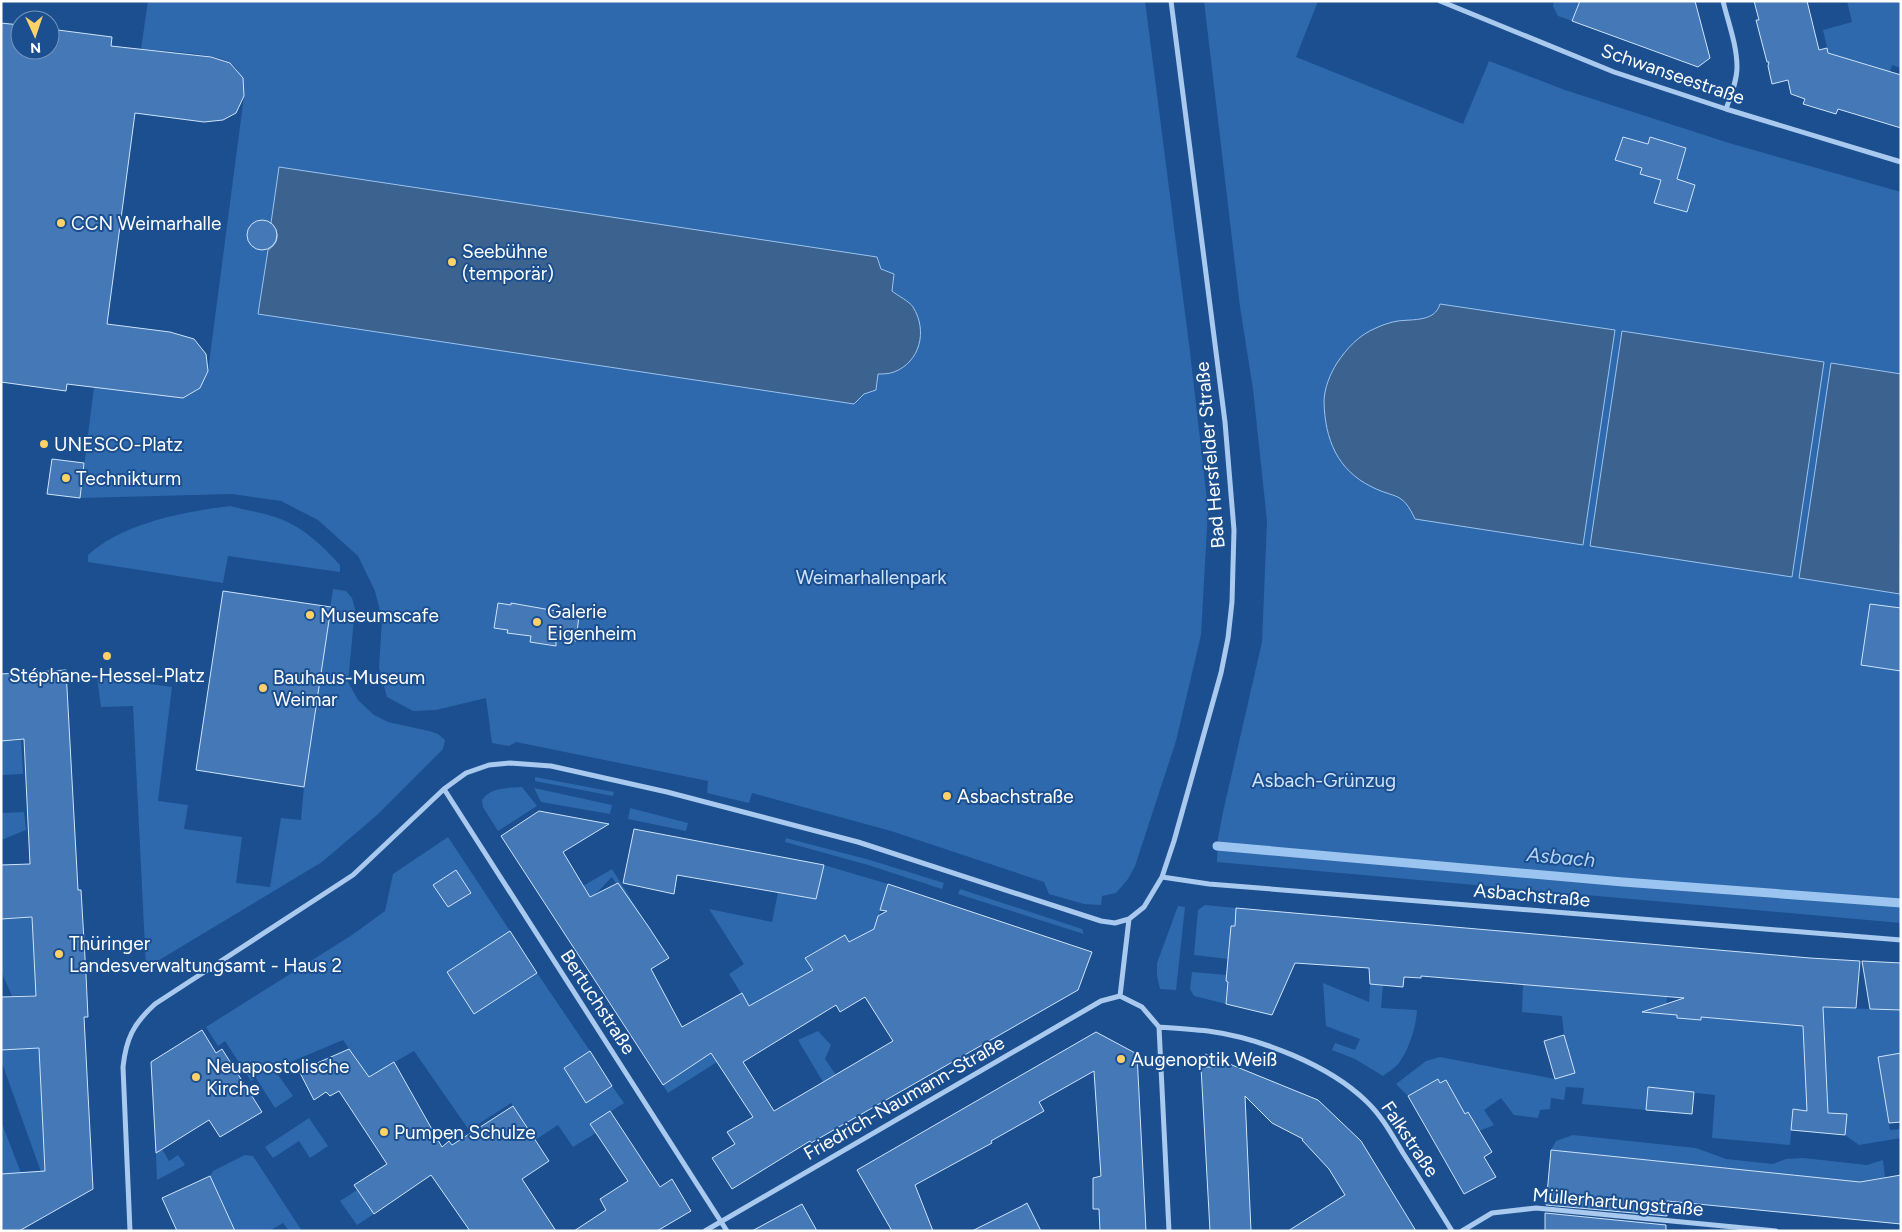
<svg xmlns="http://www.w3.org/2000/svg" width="1902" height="1232" viewBox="0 0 1902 1232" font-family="Figtree,sans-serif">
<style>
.green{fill:#2e69ad;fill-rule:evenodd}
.water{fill:#3c6290;stroke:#9cc4f0}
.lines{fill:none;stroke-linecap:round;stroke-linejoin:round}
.stream{stroke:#9cc4f0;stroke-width:9}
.building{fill:#4478b7;stroke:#cfe3fa;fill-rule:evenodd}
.street{stroke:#a9c9ee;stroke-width:5}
.poi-dot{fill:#ffd166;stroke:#1b4f8f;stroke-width:2}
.labels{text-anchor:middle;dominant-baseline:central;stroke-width:4;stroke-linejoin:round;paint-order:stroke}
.street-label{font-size:19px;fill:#fff;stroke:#1b4f8f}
.poi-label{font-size:19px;fill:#fff;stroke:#1b4f8f;text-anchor:start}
.park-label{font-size:19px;fill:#cfe3fa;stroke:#1b4f8f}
.water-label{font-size:20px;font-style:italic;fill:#b5d3f5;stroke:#1b4f8f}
</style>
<rect width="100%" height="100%" fill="#1b4f8f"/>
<path class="green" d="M148 1H1145L1190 352 1208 509 1201 635 1176 741 1135 866 1128 879 1116 893 1102 896 1101 905 1084 904 1049 894 1044 882 891 831 752 793 749 803 707 793 708 781 516 742 509 746 492 743 486 698 436 710 413 711 387 697 379 668 382 619 375 591 358 556 318 520 281 501 232 494 80 498 94 387 183 398 200 388 208 371 244 96C243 84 241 69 229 62 212 53 162 51 141 49ZM280 167 891 291 913 306 892 373 878 374 876 390 864 394 854 404 259 314 268 250C279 243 280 233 271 223Z
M1204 1H1318L1296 57 1463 124 1489 61 1565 90 1729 143 1901 192V923L1217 862 1218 838 1223 812 1262 642 1267 521 1253 389 1240 307Z
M1554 1H1580L1572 21 1558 16 1553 6Z
M1847 1H1901V68L1892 65 1888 79 1881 69 1850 59 1832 68 1823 30 1852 22Z
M230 506C244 510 261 512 275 517 302 526 322 545 340 565V572L228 556 223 583 88 562V555C123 523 183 512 230 506Z
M333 589 346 591 352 598 355 609 348 682 358 700 374 715 388 722 429 731 438 734 445 740 443 749 376 816 322 862 146 968 133 706 101 707 97 677 172 687 158 801 188 805 184 829 242 837 236 883 270 887 281 818 301 820 304 787Z
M21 740 23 774 1 775V741Z
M535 777 614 792 613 796 535 781Z
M522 787 537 806 498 831 483 807 482 800C490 787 509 788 522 787Z
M534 788 612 805 610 814 541 802Z
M630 808 688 823 686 831 628 819Z
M24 812 26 830 1 840V813Z
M448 837 510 931 447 972 474 1014 537 973 590 1051 564 1068 586 1102 612 1086 624 1103 591 1124 596 1133 573 1147 558 1125 535 1140 511 1103 469 1130 414 1051 369 1077 343 1040 274 1069 293 1096 275 1108 256 1078 251 1081 225 1041 218 1046 206 1027 352 935 385 911 393 874Z
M786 838 870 860 944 883 942 889 868 865 785 842Z
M824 865 888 884 875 929 850 942 845 935 805 957 818 977 749 1006 729 974 744 964 709 909 772 922 778 892 816 899Z
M612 869 641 915 611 935 627 901 612 877C604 884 600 892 590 897L583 886Z
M960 889 1082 929 1084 934 958 894Z
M1205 905 1236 908 1235 926H1231L1228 959 1194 955 1198 910Z
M1178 906 1185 907 1176 990 1160 989 1157 976V963Z
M32 918 36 995 12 996 1 971V919Z
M1192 972 1227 975 1226 981 1228 982 1226 1004 1194 996 1190 989Z
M1323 983 1369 1002 1370 984 1383 985 1381 1008 1417 1010C1416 1028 1409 1049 1399 1063 1395 1068 1388 1072 1383 1076L1355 1059 1332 1050 1335 1043 1355 1050 1360 1039 1326 1026Z
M1523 984 1667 997 1666 1007 1678 1009 1677 1018 1701 1020 1703 996 1722 1019 1741 1021 1773 1016V1024L1798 1025 1808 1007 1901 1010V1053L1878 1057 1890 1130 1901 1129V1138L1859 1145 1845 1135 1846 1114 1793 1110 1790 1145 1712 1138 1715 1095 1648 1088 1646 1110 1582 1104 1584 1088 1566 1087 1564 1100 1551 1098 1550 1109 1540 1110 1538 1118 1514 1115 1501 1098 1484 1110 1494 1125 1479 1131 1468 1112 1460 1117 1438 1079 1408 1096 1396 1084 1426 1061 1440 1057 1555 1079 1575 1073 1564 1035 1562 1016 1522 1012Z
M709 1012 732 1047 714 1058 717 1062 668 1093 663 1085 700 1060 680 1029Z
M818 1031 831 1045 825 1059 836 1075 823 1082 798 1040Z
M39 1048 45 1171 41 1172 1 1060V1050Z
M309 1118 328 1146 310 1158 299 1141 273 1158 265 1147Z
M1 1121 21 1173 1 1174Z
M1573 1135 1696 1148 1726 1159 1773 1164 1786 1159 1803 1158 1867 1165 1883 1160 1885 1177 1869 1180V1183L1551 1150 1556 1141Z
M162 1149 169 1161 178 1155 185 1165 157 1180 156 1153Z
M245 1155 253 1156 302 1231H289L283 1223 269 1231H235L210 1176 213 1171Z
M357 1190 374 1214 357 1225 340 1201Z"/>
<path class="water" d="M279 167 877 257 881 269 894 274 892 291C898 296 909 301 913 307 928 331 920 362 894 372 889 374 883 374 878 374L876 390 864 394 854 404 258 314 268 250C279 243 280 233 271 223Z
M1440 304 1615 330 1583 545 1415 519C1402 491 1396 499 1372 487 1337 470 1325 439 1324 402 1324 389 1330 374 1337 363 1347 348 1359 335 1376 328 1382 325 1391 322 1398 321 1413 319 1435 322 1440 304Z
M1622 331 1824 362 1792 577 1590 546Z
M1831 363 1901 374 1900 594 1799 578Z"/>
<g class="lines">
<path class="stream" d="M1217 846 1623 882 1901 903"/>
</g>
<path class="building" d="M1580 1H1695L1710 58 1698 67 1572 21Z
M1754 1H1807L1819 50 1827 48 1828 53 1901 75V128L1838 109 1836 114 1803 104 1805 99 1791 94 1788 80 1772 84 1768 66 1769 62H1767L1756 20H1759Z
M1 23 20 25V50H50V29L112 37 111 46 211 57 230 63 243 78 244 96 236 113 223 120 204 122 135 113 107 324 170 332 194 339 206 354 208 371 200 388 183 398 67 384 66 391 1 382Z
M1623 137 1648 144 1650 137 1686 148 1677 179 1695 185 1687 212 1654 203 1661 180 1640 174 1642 168 1615 160Z
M247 235a15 15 0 1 1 30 0a15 15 0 1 1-30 0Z
M52 459 84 463 80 498 47 494Z
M223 591 331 607 304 787 196 770Z
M498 603 511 605V603L579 615 576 641 563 639 562 641 556 640V646L530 642 531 636 507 633 508 630 494 628Z
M1870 604 1901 608V671L1861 665Z
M66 670 78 890H81L86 975 88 1017H84L93 1189 19 1231H1V1174L45 1171 39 1048 1 1050V997L36 996 32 917 1 919V865L30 864 24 739 1 741V674Z
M539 811 609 824 563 852 590 897 618 883 648 926 669 958 651 969 682 1027 742 993 749 1006 813 970 805 958 845 935 849 942 874 929 878 916 887 911 880 910 888 884 1092 952 1078 990 811 1143 810 1141 732 1189 712 1158 735 1144 727 1132 753 1117 711 1053 663 1085 501 836ZM865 997 893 1041 774 1111 743 1062 836 1005 840 1012Z
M634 829 824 865 816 899 677 875 674 894 623 883Z
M456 870 471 893 448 907 433 885Z
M1236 908 1810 958 1860 961 1856 1008 1823 1007 1828 1113 1847 1114 1845 1135 1791 1130 1793 1109 1807 1111 1803 1026 1701 1017V1020L1677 1018V1015L1642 1012 1684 998 1421 976V978L1404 977 1403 987 1370 984 1369 968 1295 963 1272 1015 1226 1004 1228 982 1226 981 1231 926H1235Z
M510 931 537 973 474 1014 447 972Z
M1862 961 1901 963V1010L1870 1009Z
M202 1030 216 1053 222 1049 262 1112 220 1137 209 1120 156 1153 151 1062Z
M1096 1032 1137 1054 1146 1231H1100L1099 1209H1093V1178L1101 1176 1094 1071 1039 1102 1044 1111 991 1141 992 1143 915 1185 933 1231H892L857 1170Z
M1564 1035 1575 1073 1555 1079 1544 1041Z
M349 1049 369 1077 394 1062 442 1147 449 1141 452 1145 513 1106 549 1161 522 1179 556 1231H470L431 1175 374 1214 354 1185 387 1164 339 1091 330 1096 326 1092 314 1100 299 1071Z
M590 1051 612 1086 586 1103 564 1068Z
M1901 1053V1122L1889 1123 1878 1057Z
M1205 1054 1318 1100 1361 1141 1416 1231H1288L1345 1195 1329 1169 1302 1140 1303 1139 1272 1123 1245 1096 1251 1231H1210L1201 1067H1217Z
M1438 1079 1440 1083 1446 1080 1465 1114 1468 1112 1492 1152 1484 1157 1496 1177 1464 1194 1408 1096Z
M1648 1087 1694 1092 1692 1114 1646 1110Z
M610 1111 660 1187 672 1179 691 1211 657 1231H574L606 1210 600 1199 628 1181 590 1124Z
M1551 1150 1860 1182 1901 1175V1224L1667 1201V1216L1546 1205Z
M210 1176 235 1231H177L162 1198Z
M1027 1203 1041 1231H972L1022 1206Z
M802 1204 817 1231H752Z
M1545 1213 1666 1225V1231H1545Z"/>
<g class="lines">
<path class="street" d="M1440 1 1614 72 1726 109 1901 162
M1723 1C1728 22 1737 45 1737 67 1737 81 1731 95 1726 109
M444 789 727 1231
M1162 877 1209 884 1901 940
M1120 996 1142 1007 1159 1027 1169 1231
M1120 996 1129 919
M1159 1027C1175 1028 1192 1029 1208 1031 1260 1038 1329 1065 1366 1101 1382 1116 1392 1135 1403 1153 1420 1179 1436 1205 1452 1231
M130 1231 123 1067C126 1039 133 1024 155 1004L353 875 444 789 466 773 489 765 510 763 551 766 667 792 858 842 1101 921 1115 923 1129 919 1144 907 1162 877 1174 841 1221 673 1228 638 1232 602 1234 530 1225 422 1171 1
M705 1231 1101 1001 1120 996
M1462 1231 1492 1213 1536 1208 1776 1231"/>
</g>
<g class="poi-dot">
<circle cx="61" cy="223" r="5"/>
<circle cx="452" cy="262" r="5"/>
<circle cx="44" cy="444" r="5"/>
<circle cx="66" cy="478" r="5"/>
<circle cx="310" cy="615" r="5"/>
<circle cx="537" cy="622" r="5"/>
<circle cx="107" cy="656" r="5"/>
<circle cx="263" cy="688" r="5"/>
<circle cx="947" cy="796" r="5"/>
<circle cx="59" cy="954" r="5"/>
<circle cx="1121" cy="1059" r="5"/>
<circle cx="196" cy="1077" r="5"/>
<circle cx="384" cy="1132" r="5"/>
</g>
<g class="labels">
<g class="street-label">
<text transform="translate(1673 74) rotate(19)">Schwanseestraße</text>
<text transform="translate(1210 455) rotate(-95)">Bad Hersfelder Straße</text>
<text transform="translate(1532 895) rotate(5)">Asbachstraße</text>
<text transform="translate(598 1002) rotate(57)">Bertuchstraße</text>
<text transform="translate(904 1098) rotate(-30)">Friedrich-Naumann-Straße</text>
<text transform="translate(1410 1139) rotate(56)">Falkstraße</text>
<text transform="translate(1618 1202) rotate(5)">Müllerhartungstraße</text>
</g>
<g class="poi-label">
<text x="71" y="223">CCN Weimarhalle</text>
<text x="462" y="251">Seebühne<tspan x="462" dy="22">(temporär)</tspan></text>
<text x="54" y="444">UNESCO-Platz</text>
<text x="76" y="478">Technikturm</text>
<text x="547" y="611">Galerie<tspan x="547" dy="22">Eigenheim</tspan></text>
<text x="320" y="615">Museumscafe</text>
<text x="107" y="675" text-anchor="middle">Stéphane-Hessel-Platz</text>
<text x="273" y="677">Bauhaus-Museum<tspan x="273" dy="22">Weimar</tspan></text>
<text x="957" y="796">Asbachstraße</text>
<text x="69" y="943">Thüringer<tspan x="69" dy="22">Landesverwaltungsamt - Haus 2</tspan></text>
<text x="1131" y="1059">Augenoptik Weiß</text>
<text x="206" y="1066">Neuapostolische<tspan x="206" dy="22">Kirche</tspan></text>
<text x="394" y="1132">Pumpen Schulze</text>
</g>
<g class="park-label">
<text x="871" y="577">Weimarhallenpark</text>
<text x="1324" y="780">Asbach-Grünzug</text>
</g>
<g class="water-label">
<text transform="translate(1561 857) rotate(5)">Asbach</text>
</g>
</g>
<rect width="1902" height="1232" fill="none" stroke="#ffffff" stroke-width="5"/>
<g transform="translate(35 35) rotate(177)"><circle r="24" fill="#1b4f8f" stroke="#7695bc"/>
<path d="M0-4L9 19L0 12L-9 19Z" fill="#ffd166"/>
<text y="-8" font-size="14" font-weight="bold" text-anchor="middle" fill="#ffffff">N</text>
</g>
</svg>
